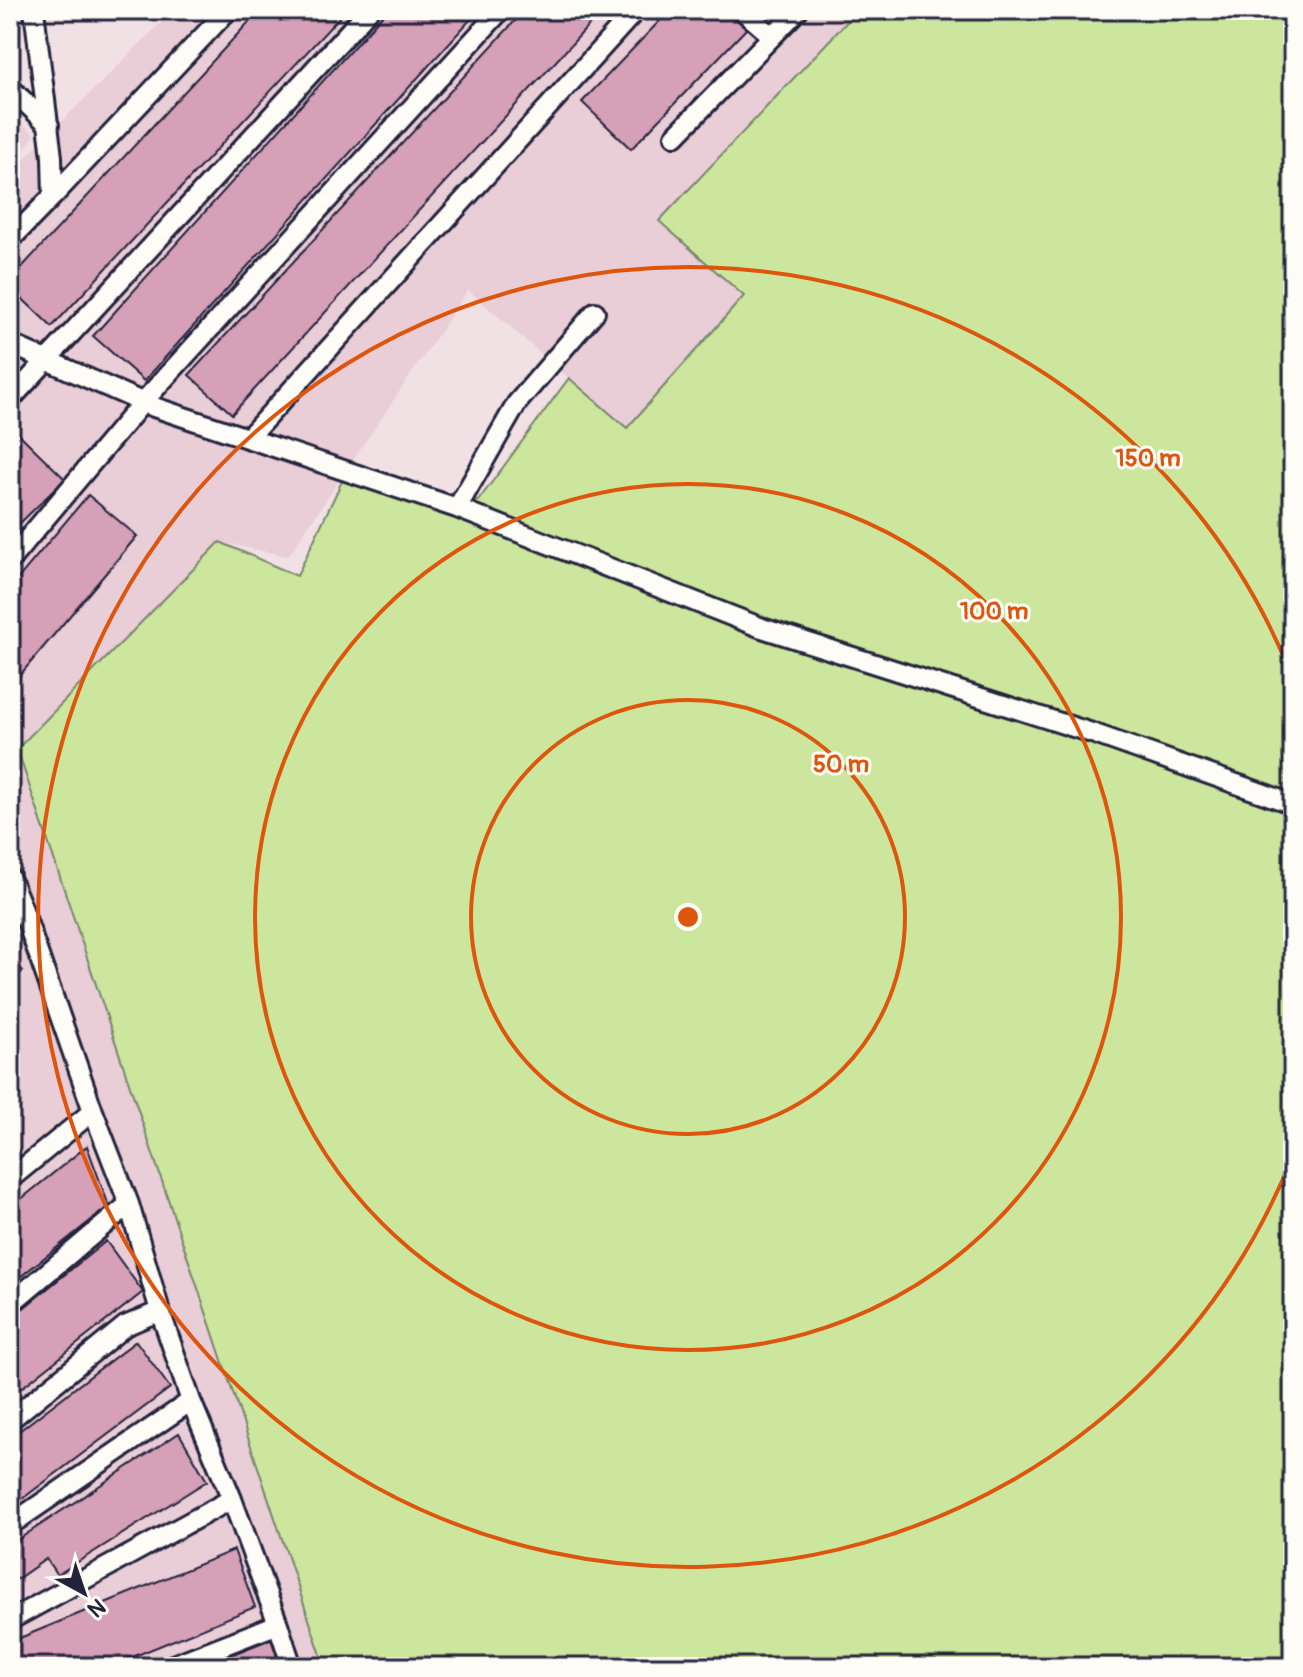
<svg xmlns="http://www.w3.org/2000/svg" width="1303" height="1677" viewBox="0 0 1303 1677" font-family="Pangolin,sans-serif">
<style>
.built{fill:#e9cdd7}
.green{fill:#cce79d;stroke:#77846c;stroke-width:2}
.building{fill:#d5a0b8;stroke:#22223b;stroke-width:2}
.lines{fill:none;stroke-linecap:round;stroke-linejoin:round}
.lane-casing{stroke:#22223b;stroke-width:24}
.lane{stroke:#fdfcf7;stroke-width:18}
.ring{fill:none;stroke:#de560e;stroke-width:4}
.centre{fill:#de560e;stroke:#fdfcf7;stroke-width:4}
.ring-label{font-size:24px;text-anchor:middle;font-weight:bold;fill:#de560e;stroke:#fdfcf7;stroke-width:6;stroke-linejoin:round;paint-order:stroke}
</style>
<rect width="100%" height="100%" fill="#f1e0e4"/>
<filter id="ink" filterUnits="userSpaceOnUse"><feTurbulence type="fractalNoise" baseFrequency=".0125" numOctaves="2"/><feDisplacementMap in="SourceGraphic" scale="16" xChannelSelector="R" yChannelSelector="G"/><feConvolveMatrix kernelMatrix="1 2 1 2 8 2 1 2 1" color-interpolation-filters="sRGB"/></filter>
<g filter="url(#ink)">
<path class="built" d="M174 10H858L660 220 744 296 627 429 468 290 288 556 220 542 17 749 325 1667H10V173Z
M10 112 35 135 10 167Z"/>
<path class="green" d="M858 10H1293V1667H325L17 749 220 542 297 576 342 481 478 501 569 378 627 428 744 296 659 221Z"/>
<path class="building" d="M260 10H346L52 327 10 287V280Z
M387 10H479L144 381 93 336Z
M525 10H603L232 414 189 375Z
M670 10H730L748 27 631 149 582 102Z
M17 432 65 479 10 533V439Z
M88 495 137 536 10 687V588Z
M10 953 23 971 10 982Z
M87 1146 109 1206 10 1285V1208Z
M106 1241 143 1292 10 1397V1319Z
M136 1341 170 1388 10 1508V1438Z
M179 1433 207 1481 57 1575 46 1559 10 1584V1545Z
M234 1550 255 1607 108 1667H10V1642Z
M271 1639 281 1667H200Z"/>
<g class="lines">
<defs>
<path id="lane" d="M742 10 772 36
M10 88 49 125
M675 136 798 10
M53 196 228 10
M10 240 53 196 52 157 34 10
M10 344 151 406 457 508 762 628 1095 734 1293 804
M10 400 369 10
M248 438 636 10
M457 508 517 403 595 312
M10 560 143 402 501 10
M10 878 22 907
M10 917 22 907 93 1111
M10 1179 93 1111 129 1204
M10 1304 129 1204 160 1311
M10 1420 125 1326 160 1311 191 1401
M10 1525 191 1401 232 1499
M10 1620 232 1499 278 1624
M168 1667 278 1624 292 1667"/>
</defs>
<use href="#lane" class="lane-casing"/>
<use href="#lane" class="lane"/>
</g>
</g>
<g class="ring">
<circle cx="688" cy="917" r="217"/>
<circle cx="688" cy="917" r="433"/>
<path d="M1293 1155A650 650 0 1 1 1293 679"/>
</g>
<circle cx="688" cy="917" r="12" class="centre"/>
<g class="ring-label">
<text x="1148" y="466">150 m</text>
<text x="994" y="619">100 m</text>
<text x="841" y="772">50 m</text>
</g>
<rect width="1303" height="1677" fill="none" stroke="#fdfcf7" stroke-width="40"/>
<rect x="20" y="20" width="1263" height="1637" fill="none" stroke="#22223b" stroke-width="3" filter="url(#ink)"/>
<g transform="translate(84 1593) rotate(140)" stroke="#fdfcf7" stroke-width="6" paint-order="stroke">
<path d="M0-6L14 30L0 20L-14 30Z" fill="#22223b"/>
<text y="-12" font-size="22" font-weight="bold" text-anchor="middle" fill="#22223b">N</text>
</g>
</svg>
